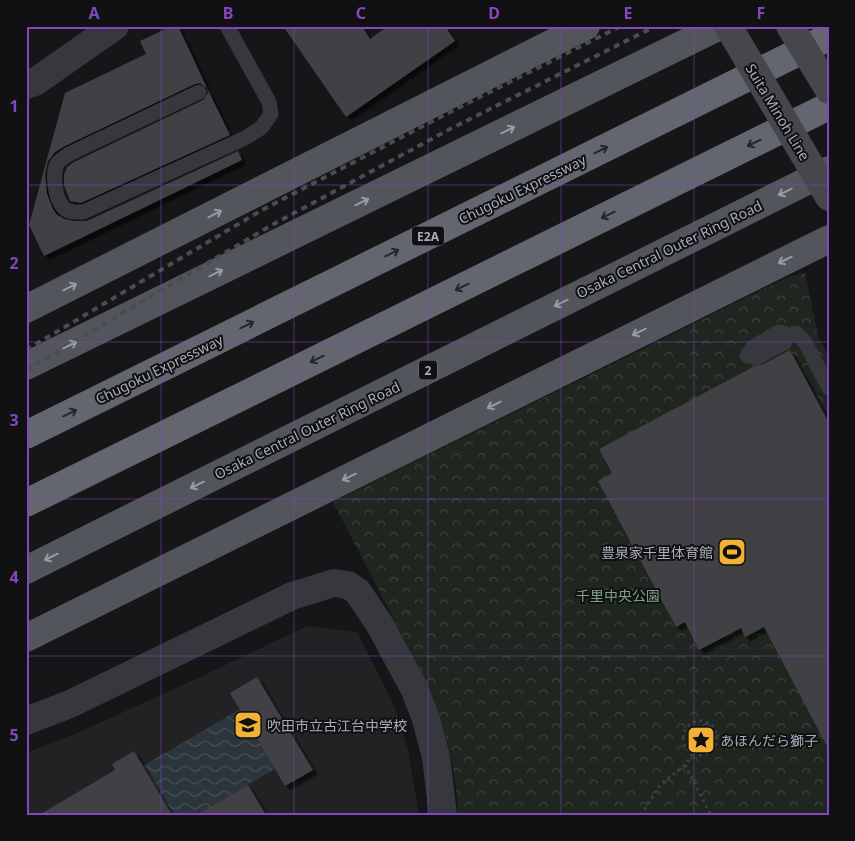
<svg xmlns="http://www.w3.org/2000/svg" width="855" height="841" viewBox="0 0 855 841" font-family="'Noto Sans','Noto Sans JP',sans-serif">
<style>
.built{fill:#222225}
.park{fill:url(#park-crowns)}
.water{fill:url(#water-waves)}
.building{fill:#404145;filter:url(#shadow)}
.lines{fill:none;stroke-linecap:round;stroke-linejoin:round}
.path{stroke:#3d3f44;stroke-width:3;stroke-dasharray:2.5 4;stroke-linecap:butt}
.service{stroke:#37383d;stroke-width:15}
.minor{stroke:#37383d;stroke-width:28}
.tertiary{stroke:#37383d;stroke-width:28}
.primary{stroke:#53555c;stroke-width:28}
.motorway{stroke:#63666e;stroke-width:28}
.rail{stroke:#4a4c52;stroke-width:4;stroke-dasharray:6 5;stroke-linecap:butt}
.secondary-bridge{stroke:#45474d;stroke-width:28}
.oneway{stroke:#979ba6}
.oneway2{stroke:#26262a}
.grid{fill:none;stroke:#8446be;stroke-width:1;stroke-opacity:0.55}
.labels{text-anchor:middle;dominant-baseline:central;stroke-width:4;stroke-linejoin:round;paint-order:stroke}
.shield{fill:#111113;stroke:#7b7e86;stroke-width:1}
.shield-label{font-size:12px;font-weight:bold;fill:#a8adb8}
.street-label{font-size:14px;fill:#a8adb8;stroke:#111113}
.poi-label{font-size:14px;fill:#a8adb8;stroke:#111113;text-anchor:start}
.park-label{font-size:14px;fill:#7fa381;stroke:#111113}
.neatline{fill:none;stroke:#8446be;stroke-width:2}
.grid-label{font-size:16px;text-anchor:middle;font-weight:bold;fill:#8446be}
</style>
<defs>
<pattern id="park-crowns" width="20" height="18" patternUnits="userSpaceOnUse" patternTransform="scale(1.25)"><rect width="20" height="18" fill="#1e261f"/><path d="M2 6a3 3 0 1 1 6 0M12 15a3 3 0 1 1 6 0" fill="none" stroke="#3c433d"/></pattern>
<pattern id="water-waves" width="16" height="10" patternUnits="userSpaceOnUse" patternTransform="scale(1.25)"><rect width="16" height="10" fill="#2c353c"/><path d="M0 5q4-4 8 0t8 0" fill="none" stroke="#485056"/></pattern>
<filter id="shadow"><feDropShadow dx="4.5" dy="4.5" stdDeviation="1" flood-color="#0009"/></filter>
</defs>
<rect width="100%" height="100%" fill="#161618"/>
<path class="built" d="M307 626 357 632 391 699 399 719 408 751 419 815H26V753L82 731 196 679Z"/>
<path class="park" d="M805 273 818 335 829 357V815H458C457 770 445 729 429 687L333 502 790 276Z"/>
<path class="water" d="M240 709 275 769 196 815H172L143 766Z"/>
<path class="building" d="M172 26H178L207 88 200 83 195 84 65 146 55 152 48 161 45 174 47 194 52 207 56 214 64 219 74 221H87L238 151 242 160 44 256 29 225 65 93 146 54 140 41Z
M283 26H362L370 39 388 26H445L455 41 346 117Z
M207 88 230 135 81 203 70 201 64 185V175L67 167 74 162 203 100 208 93Z
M790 350 829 423V750L764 627 745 637 741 628 699 650 685 622 676 627 598 481 612 473 599 449 755 366 762 365Z
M257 677 313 770 285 786 230 693Z
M134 751 172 815H39L115 770 112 764Z
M248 785 266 815H196Z"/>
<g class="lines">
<path class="path" d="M683 738a17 17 0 1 1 34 0a17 17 0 1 1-34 0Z
M685 765 711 815
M641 815 660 785 685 765 692 754"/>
<path class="service" d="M199 92 69 154C65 157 59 160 57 164 52 175 55 198 63 207 68 213 76 212 83 212L245 138 261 128 271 114 269 102 227 26
M789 335 784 343 758 357 747 356 753 347 779 332 789 335 796 333 805 342 829 388"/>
<path class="minor" d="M26 85 35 82 115 26"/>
<path class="tertiary" d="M26 721 70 704 292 596 334 583 348 585 358 592 380 625 414 688 426 719 436 757 443 815"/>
<path class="primary" d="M26 309 586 26
M26 366 720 26
M26 570 829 170
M26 638 829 239"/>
<path class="motorway" d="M26 435 829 37
M26 503 829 106"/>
<path class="rail" d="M26 350 262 210 446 114 621 26
M26 370 272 225 452 128 656 26"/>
<path class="secondary-bridge" d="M728 26 829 197
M790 26 829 90"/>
</g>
<defs><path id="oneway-shaft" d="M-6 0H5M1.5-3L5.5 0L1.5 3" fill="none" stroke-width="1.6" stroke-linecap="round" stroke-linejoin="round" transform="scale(1.25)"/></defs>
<g class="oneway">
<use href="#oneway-shaft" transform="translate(508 130) rotate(-26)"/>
<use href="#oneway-shaft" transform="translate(785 192) rotate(154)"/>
<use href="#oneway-shaft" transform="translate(362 202) rotate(-26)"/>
<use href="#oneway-shaft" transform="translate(215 214) rotate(-27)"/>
<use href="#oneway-shaft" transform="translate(785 260) rotate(154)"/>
<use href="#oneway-shaft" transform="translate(216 273) rotate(-26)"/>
<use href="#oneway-shaft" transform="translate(70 287) rotate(-27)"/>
<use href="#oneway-shaft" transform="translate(561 303) rotate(154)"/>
<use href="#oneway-shaft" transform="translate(639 332) rotate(154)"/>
<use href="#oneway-shaft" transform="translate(70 345) rotate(-26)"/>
<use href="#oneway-shaft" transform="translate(494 405) rotate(154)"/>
<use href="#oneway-shaft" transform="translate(349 477) rotate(154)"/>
<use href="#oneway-shaft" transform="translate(197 485) rotate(154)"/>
<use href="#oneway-shaft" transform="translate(51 557) rotate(154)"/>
</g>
<g class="oneway2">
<use href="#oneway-shaft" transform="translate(754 143) rotate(154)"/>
<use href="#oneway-shaft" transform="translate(601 150) rotate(-26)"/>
<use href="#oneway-shaft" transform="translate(608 215) rotate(154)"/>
<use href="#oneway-shaft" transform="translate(392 253) rotate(-26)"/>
<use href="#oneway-shaft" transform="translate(462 287) rotate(154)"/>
<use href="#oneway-shaft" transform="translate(247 325) rotate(-26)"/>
<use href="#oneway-shaft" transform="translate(317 359) rotate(154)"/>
<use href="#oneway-shaft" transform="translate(70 413) rotate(-26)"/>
</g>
<path class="grid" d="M161 26V815M294 26V815M428 26V815M561 26V815M694 26V815M26 185H829M26 342H829M26 499H829M26 656H829"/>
<defs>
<symbol id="stadium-square" viewBox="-11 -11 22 22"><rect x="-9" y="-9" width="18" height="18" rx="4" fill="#f2b134" stroke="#111113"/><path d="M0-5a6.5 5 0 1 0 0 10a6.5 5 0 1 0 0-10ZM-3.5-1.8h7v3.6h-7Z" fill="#111"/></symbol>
<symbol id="school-square" viewBox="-11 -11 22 22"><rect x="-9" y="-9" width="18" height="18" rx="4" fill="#f2b134" stroke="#111113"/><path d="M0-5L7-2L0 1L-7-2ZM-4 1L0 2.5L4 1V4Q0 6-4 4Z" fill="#111"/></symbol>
<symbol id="sight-square" viewBox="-11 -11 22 22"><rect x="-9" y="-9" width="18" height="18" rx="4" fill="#f2b134" stroke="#111113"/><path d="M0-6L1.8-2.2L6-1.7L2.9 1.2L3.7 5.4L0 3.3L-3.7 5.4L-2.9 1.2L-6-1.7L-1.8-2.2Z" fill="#111"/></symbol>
</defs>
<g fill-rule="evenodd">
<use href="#stadium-square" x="716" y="536" width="32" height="32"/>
<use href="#school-square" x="232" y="709" width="32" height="32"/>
<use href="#sight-square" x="685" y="724" width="32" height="32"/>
</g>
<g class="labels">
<g class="shield">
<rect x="412" y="226.5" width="32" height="19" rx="4"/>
<rect x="419" y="360.5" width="18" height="19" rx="4"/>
</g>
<g class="shield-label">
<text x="428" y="236">E2A</text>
<text x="428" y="370">2</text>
</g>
<g class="street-label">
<text transform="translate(778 112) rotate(59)">Suita Minoh Line</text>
<text transform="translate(522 189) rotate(-26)">Chugoku Expressway</text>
<text transform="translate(669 249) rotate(-26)">Osaka Central Outer Ring Road</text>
<text transform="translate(159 369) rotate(-26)">Chugoku Expressway</text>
<text transform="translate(307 430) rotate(-26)">Osaka Central Outer Ring Road</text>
</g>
<g class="poi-label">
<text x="713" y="552" text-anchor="end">豊泉家千里体育館</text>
<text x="267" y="725">吹田市立古江台中学校</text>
<text x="720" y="740">あほんだら獅子</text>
</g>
<g class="park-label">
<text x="618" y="595">千里中央公園</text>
</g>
</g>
<rect width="855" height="841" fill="none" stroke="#111113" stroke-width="55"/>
<rect x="28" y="28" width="800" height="786" class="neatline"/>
<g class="grid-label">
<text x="94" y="19">A</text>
<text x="228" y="19">B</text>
<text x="361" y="19">C</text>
<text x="494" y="19">D</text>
<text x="628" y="19">E</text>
<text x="761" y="19">F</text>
<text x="14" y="112">1</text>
<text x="14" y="269">2</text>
<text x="14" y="426">3</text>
<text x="14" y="583">4</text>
<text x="14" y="741">5</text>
</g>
</svg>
